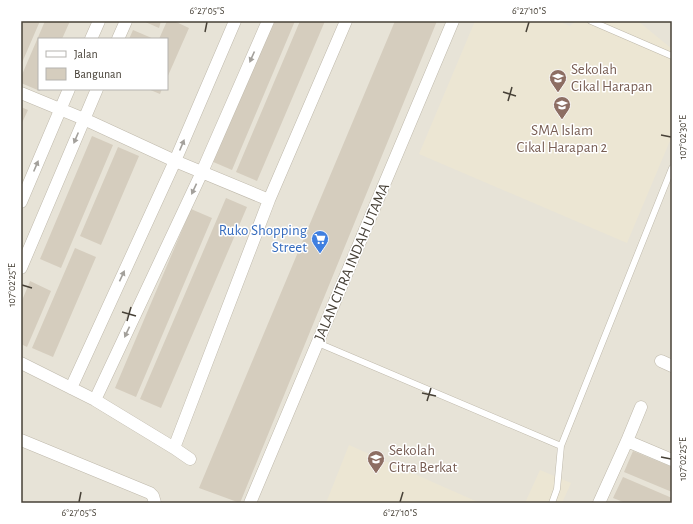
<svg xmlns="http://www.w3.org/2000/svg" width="693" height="524" viewBox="0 0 693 524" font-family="'Alegreya Sans',sans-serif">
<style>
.residential{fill:#e7e3d7;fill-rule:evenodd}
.education{fill:#ece6d3}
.building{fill:#d5cdbe}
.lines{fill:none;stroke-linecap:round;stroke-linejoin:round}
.service-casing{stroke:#bfb9ab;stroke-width:7}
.minor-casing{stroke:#bfb9ab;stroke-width:13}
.service{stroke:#fff;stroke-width:6}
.minor{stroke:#fff;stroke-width:12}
.oneway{fill:#a3a09b}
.ticks{fill:none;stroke:#474137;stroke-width:1.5}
.labels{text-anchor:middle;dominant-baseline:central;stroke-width:3;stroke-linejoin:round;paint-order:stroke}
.education-label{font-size:15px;fill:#785e54;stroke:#fff;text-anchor:start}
.shop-label{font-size:15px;fill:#366cbe;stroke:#fff;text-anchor:end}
.street-label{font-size:15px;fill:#474137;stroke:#fff}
.neatline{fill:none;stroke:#474137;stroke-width:1.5}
.ticks-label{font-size:10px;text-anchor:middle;fill:#474137}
</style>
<rect width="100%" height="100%" fill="#f4f1e9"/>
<path class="residential" d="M21 21H672V503H21ZM39 39H167V89H39Z"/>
<path class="education" d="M475 21H558L570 26 576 21H638L672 49V136L627 243 419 154Z
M349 445 480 503H326Z
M540 470 571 483 562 503H525Z"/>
<path class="building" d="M21 21H40L21 65Z
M45 21H70L62 39H39V89H41L40 91 21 83V77Z
M143 21H161L159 28Z
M167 21H174L189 28 167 78V39H159Z
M270 21H295L232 170 211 161Z
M300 21H325L257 181 236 172Z
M395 21H437L240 503 199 488Z
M133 30 154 39H129Z
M148 89H162L160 94Z
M21 107 28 110 21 125Z
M92 136 113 145 61 268 40 259Z
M118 147 139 156 101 245 80 236Z
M226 198 247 207 161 408 140 399Z
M191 209 212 218 136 397 115 388Z
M75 248 96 257 53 357 32 348Z
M30 281 51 291 27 347 21 344V303Z
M633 451 672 467V492L624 472Z
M623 477 672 498V503H626L613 498Z"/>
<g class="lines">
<defs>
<path id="service" d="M591 21 672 56
M318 343 561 446 672 168
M552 503 557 489 561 446"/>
<path id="minor" d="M91 39 99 21
M118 39 126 21
M21 93 84 119 175 161 269 200
M21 202 69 89
M21 268 97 89
M661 361 672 366
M21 363 95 400 174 448 190 459
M71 388 175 161 235 21
M95 400 202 172 268 21
M21 440 150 493 153 496 155 503
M627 441 672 460
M174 448 269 200 346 21
M250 503 453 21
M599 503 627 441 641 407"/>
</defs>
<use href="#service" class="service-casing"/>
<use href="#minor" class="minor-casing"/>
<use href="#service" class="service"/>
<use href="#minor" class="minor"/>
</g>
<defs><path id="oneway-solid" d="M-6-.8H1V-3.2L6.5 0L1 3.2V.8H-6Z"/></defs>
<g class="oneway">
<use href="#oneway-solid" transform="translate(252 57) rotate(114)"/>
<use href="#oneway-solid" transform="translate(76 138) rotate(113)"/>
<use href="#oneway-solid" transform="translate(182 145) rotate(-67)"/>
<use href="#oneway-solid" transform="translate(36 166) rotate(-67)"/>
<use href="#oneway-solid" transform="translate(194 189) rotate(115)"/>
<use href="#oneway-solid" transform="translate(122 276) rotate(-65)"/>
<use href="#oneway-solid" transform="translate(127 332) rotate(115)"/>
</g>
<path class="ticks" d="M205 32 207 22M526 32 529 22M503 92 516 96M508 101 512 87M661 135 671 137M22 285 32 288M122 312 136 316M127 321 131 307M422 393 436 396M427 401 431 388M661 457 671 459M79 502 81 492M400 502 403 492"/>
<defs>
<symbol id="school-pin" viewBox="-11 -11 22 30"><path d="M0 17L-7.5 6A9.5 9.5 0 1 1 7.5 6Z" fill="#8d6e63" stroke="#fff"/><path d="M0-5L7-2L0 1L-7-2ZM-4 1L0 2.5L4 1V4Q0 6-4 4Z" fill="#fff"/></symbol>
<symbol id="supermarket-pin" viewBox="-11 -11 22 30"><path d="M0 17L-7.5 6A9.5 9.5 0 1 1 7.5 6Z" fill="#3f7fe0" stroke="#fff"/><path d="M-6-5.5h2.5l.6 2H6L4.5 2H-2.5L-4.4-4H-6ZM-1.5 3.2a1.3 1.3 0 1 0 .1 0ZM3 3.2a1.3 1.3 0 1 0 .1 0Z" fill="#fff"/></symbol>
</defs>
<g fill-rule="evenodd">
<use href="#school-pin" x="548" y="68" width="20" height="27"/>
<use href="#school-pin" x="552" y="95" width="20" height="27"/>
<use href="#supermarket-pin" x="310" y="229" width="20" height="27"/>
<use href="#school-pin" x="366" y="449" width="20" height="27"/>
</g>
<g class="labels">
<g class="education-label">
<text x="571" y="69">Sekolah<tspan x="571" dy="17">Cikal Harapan</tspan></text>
<text x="562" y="130" text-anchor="middle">SMA Islam<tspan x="562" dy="17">Cikal Harapan 2</tspan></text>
<text x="389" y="450">Sekolah<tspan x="389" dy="17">Citra Berkat</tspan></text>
</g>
<g class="shop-label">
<text x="307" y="230">Ruko Shopping<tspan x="307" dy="17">Street</tspan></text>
</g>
<g class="street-label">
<text transform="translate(352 262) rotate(-67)">JALAN CITRA INDAH UTAMA</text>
</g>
</g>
<rect width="693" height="524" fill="none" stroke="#ffffff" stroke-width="44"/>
<rect x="38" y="38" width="130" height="52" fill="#ffffff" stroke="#b5b3af"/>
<rect x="46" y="51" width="20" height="6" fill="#ffffff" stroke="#b5b3af"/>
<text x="74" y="58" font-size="12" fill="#474137">Jalan</text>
<rect x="46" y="68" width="20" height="12" fill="#d5cdbe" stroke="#b5b3af"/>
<text x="74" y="78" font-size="12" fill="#474137">Bangunan</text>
<rect x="22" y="22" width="649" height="480" class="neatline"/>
<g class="ticks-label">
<text x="207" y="14">6°27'05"S</text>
<text x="529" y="14">6°27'10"S</text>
<text transform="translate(682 137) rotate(-90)" y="4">107°02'30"E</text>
<text transform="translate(11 285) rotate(-90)" y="4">107°02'25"E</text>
<text transform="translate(682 459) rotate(-90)" y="4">107°02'25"E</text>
<text x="79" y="516">6°27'05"S</text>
<text x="400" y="516">6°27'10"S</text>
</g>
</svg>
